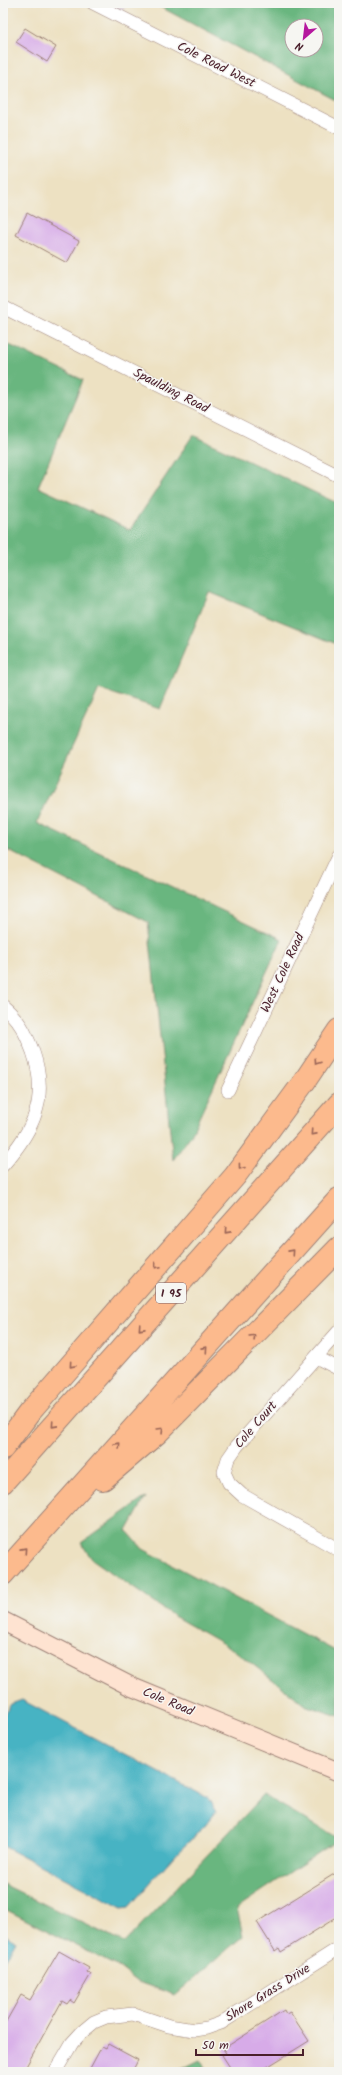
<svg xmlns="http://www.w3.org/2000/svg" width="342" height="2075" viewBox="0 0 342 2075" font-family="Kalam,sans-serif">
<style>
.industrial{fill:#cfbdcf}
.forest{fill:#69b67f;stroke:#5a6a55;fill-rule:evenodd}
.water{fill:#46b3c3;stroke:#486977}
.building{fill:#d7abe8}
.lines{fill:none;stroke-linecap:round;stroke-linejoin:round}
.street-casing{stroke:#9c8076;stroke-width:14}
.secondary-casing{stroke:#9c8076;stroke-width:20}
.highway-casing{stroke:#9c8076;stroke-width:24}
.street{stroke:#fff;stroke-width:13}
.secondary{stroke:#fee3d1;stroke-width:18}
.highway{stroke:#fcba8d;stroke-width:22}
.oneway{stroke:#9a6557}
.labels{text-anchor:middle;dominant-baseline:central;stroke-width:3;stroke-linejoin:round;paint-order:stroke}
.shield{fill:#f6f6f2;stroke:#7e6067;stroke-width:1}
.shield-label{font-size:12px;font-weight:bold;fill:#4a1f2b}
.street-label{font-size:13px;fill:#4a1f2b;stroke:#f6f6f2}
</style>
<rect width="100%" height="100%" fill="#f6f6f2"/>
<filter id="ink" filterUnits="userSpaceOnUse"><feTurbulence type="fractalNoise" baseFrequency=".025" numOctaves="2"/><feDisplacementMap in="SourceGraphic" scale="8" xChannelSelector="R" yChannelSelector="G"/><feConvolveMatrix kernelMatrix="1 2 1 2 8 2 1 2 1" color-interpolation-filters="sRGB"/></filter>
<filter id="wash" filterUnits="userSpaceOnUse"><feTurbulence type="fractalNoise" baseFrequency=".012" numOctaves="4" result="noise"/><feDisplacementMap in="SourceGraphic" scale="16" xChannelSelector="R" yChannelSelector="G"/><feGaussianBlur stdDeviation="0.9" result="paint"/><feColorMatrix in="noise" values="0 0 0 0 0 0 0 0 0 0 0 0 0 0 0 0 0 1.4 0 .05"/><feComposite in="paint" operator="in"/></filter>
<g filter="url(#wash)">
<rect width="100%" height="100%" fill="#ede1c2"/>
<path class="industrial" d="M103 3H129L121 12Z"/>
<path class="forest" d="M153 3H339V102ZM292 26H316V50H292Z
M3 342 83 380 38 487 130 530 193 435 339 504V645L209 592 160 709 99 689 37 823 282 939 191 1135 173 1160 148 922 3 848Z
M146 1497 127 1531 143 1549 339 1653V1716L307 1706 234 1650 172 1615 92 1559 81 1543Z
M264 1795 339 1839 237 1908 243 1936 175 1995 138 1982 120 1968 3 1908V1884L124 1943Z
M339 2003V2041L332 2017Z
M200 2060 210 2072H175Z"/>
<path class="water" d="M22 1700 208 1798 216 1812 204 1827 173 1857 129 1907 122 1908 3 1846V1716L11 1704Z
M3 1934 16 1941 3 1964Z"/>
<g id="blocks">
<path class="building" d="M25 28 56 47 47 62 16 42Z
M27 213 79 241 67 263 16 235Z
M339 1871V1916L281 1952 279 1948 275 1951 257 1922Z
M59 1951 89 1968 87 1972 91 1974 74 2003 70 2000 67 2004 62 2001 23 2072H3V2027L21 1995 30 2000Z
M284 2010 286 2014 290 2012 309 2041 259 2072H233L222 2055 226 2053 223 2049Z
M108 2044 138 2060 132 2072H88L102 2046 106 2048Z"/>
</g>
</g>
<g filter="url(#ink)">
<use href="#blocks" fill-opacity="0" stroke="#9c8076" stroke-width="1"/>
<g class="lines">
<defs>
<path id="street" d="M93 3 339 128
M3 307 339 476
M3 1006C20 1021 25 1031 33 1052 49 1098 34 1130 3 1165
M228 1090 339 855
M339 1331 237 1446 228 1459 224 1472 229 1483 242 1495 339 1550
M316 1357 339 1369
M55 2072 72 2043 82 2032 94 2022 106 2017 133 2014 169 2026 194 2030 207 2028 221 2023 339 1948"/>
<path id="secondary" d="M3 1621 132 1687 339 1772"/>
<path id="highway" d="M3 1448 29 1413 235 1176 304 1082 339 1030
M103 1479 157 1433 339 1248
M3 1482 339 1104
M3 1574 339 1199"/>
</defs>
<use href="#street" class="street-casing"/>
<use href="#secondary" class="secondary-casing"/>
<use href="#highway" class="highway-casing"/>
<use href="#street" class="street"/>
<use href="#secondary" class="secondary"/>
<use href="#highway" class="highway"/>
</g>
<defs><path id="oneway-chevron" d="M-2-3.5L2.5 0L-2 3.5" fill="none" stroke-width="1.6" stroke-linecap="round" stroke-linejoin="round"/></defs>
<g class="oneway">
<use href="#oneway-chevron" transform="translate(317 1062) rotate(124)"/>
<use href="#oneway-chevron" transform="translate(313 1133) rotate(132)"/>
<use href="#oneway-chevron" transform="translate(241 1167) rotate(127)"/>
<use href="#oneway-chevron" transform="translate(227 1231) rotate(132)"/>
<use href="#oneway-chevron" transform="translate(292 1252) rotate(-48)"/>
<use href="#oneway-chevron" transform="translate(157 1266) rotate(131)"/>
<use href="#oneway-chevron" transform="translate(141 1328) rotate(132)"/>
<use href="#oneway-chevron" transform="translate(253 1337) rotate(-45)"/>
<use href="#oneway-chevron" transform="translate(205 1349) rotate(-48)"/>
<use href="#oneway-chevron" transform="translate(72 1365) rotate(131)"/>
<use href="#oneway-chevron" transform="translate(54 1425) rotate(132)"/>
<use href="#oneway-chevron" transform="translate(161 1430) rotate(-45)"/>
<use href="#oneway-chevron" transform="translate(118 1445) rotate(-48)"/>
<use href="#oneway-chevron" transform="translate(24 1550) rotate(-48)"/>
</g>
</g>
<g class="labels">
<rect class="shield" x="156" y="1283" width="30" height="20" rx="3"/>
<g class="shield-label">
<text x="171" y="1293">I 95</text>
</g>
<g class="street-label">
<text transform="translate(216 65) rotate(27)">Cole Road West</text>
<text transform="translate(171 391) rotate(27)">Spaulding Road</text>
<text transform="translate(283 973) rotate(-65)">West Cole Road</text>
<text transform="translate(256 1425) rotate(-49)">Cole Court</text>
<text transform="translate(168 1702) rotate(23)">Cole Road</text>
<text transform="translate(268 1993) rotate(-32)">Shore Grass Drive</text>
</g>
</g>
<rect width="342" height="2075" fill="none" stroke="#f6f6f2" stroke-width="16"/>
<g transform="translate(304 38) rotate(208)"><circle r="19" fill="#f6f6f2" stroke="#b1a0a2"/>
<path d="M0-3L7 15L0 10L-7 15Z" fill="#b5179e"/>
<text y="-6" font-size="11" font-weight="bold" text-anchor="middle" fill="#4a1f2b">N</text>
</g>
<path d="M196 2049v6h107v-6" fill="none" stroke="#4a1f2b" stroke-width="2"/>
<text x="202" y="2049" font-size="12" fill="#4a1f2b" stroke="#f6f6f2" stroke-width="3" paint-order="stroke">50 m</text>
</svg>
